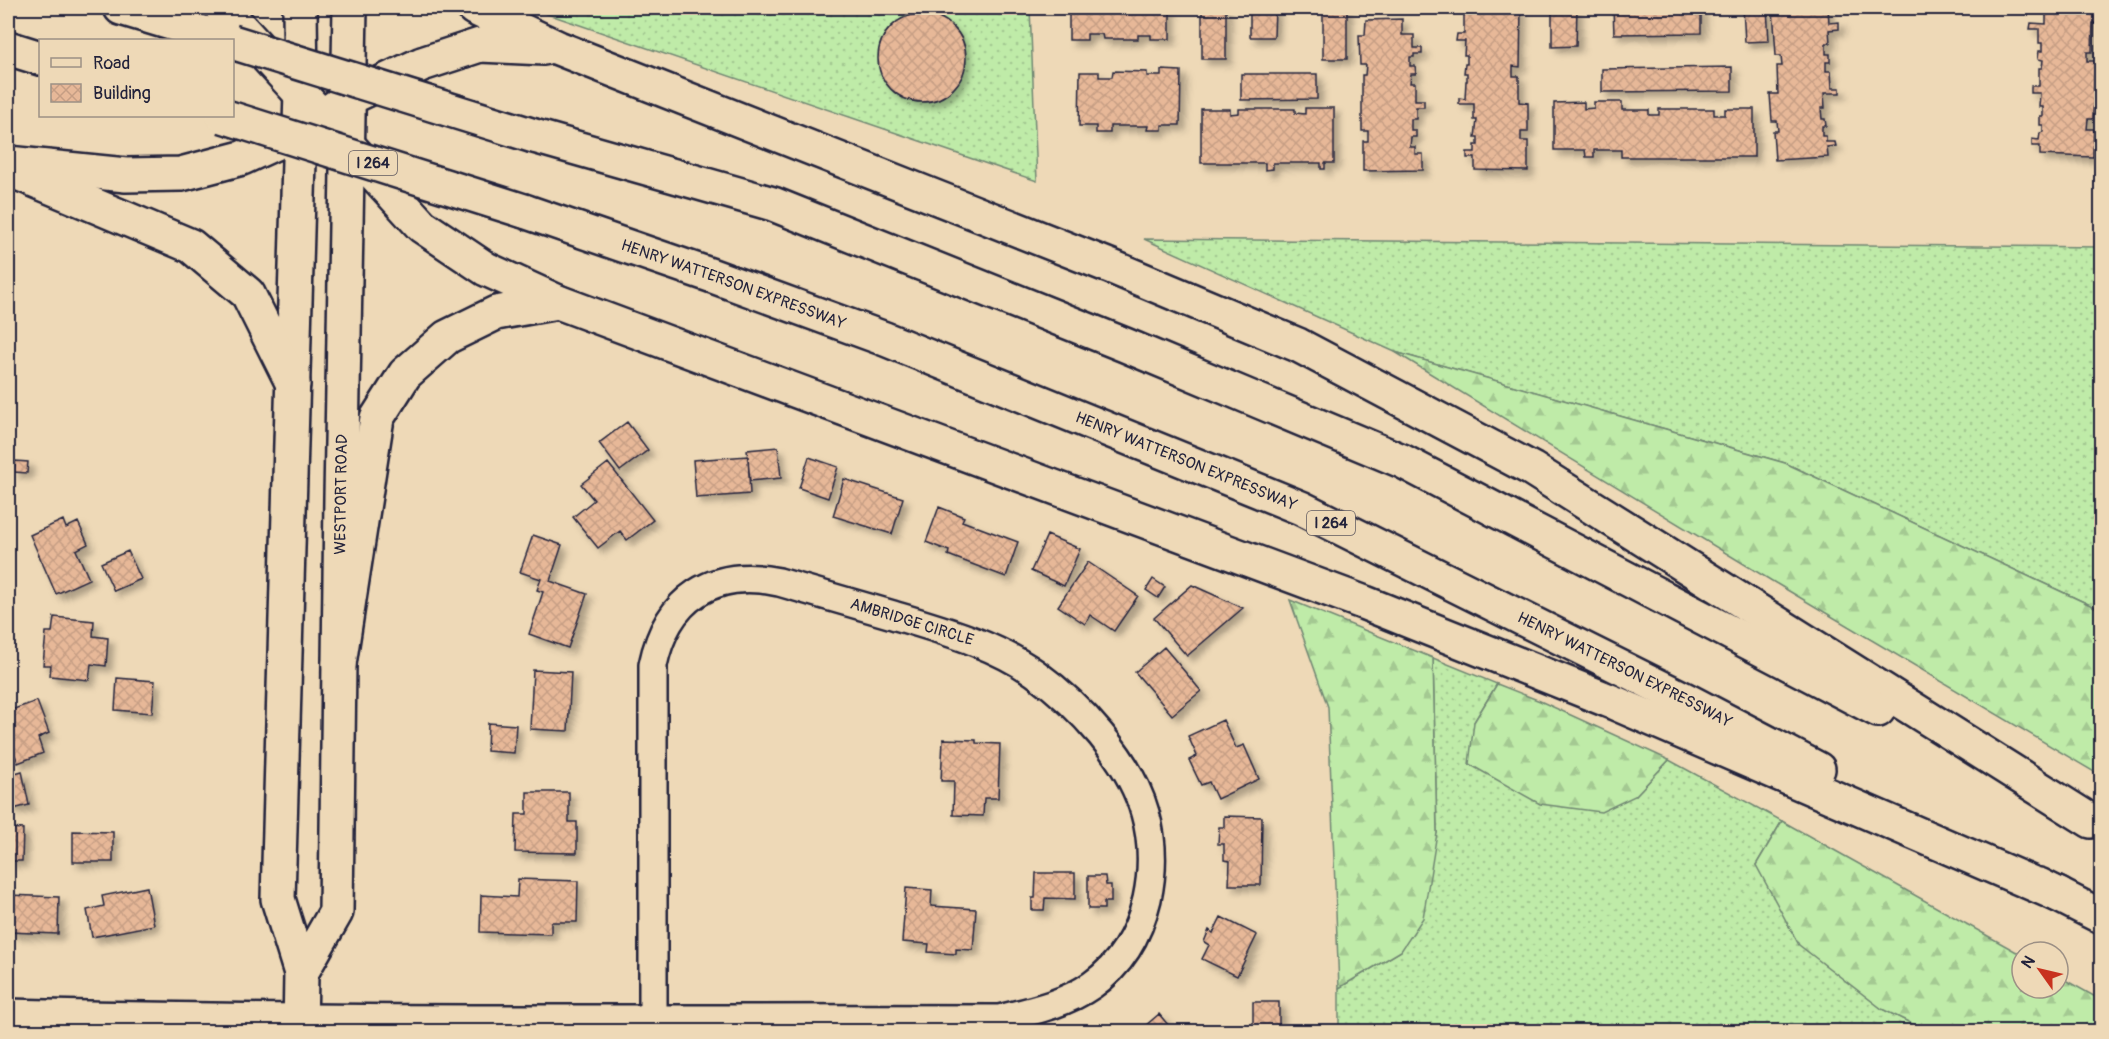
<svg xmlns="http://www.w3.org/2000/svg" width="2109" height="1039" viewBox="0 0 2109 1039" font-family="Pangolin,sans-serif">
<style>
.grass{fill:url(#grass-dots);stroke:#708672;stroke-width:1.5}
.forest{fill:url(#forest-firs);stroke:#708672;stroke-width:1.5}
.building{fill:url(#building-cross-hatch);stroke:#22223b;stroke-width:1.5;filter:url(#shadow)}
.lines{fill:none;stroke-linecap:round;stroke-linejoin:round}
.minor-casing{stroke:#22223b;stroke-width:32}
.secondary-casing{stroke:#22223b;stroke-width:38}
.motorway-casing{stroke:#22223b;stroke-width:38}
.minor{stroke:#eed9b7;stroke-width:27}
.secondary{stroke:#eed9b7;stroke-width:33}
.motorway{stroke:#eed9b7;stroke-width:33}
.motorway-bridge-casing{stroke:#22223b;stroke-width:38;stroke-linecap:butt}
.motorway-bridge{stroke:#eed9b7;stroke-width:33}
.labels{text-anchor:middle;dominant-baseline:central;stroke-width:6;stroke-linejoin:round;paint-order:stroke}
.shield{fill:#eed9b7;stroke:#5f5960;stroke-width:1.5}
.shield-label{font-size:15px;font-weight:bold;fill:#22223b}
.street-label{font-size:16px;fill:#22223b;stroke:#eed9b7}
</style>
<defs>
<pattern id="grass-dots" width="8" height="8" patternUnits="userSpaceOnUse" patternTransform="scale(1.5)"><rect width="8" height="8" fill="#bfeba8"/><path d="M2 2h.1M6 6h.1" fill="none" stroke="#a4c992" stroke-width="1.8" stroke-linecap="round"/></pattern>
<pattern id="forest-firs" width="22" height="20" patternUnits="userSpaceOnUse" patternTransform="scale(1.5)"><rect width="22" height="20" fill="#bfeba8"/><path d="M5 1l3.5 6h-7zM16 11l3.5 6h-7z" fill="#a4c992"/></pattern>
<pattern id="building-cross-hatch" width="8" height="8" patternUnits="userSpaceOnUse" patternTransform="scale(1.5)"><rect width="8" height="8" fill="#e7b898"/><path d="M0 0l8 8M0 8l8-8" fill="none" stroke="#c69e84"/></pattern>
<filter id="shadow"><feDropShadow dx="5.5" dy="5.5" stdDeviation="3" flood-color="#0004"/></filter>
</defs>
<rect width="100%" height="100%" fill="#eed9b7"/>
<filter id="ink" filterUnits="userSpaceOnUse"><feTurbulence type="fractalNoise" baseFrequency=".0167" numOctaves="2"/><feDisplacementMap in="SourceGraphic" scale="12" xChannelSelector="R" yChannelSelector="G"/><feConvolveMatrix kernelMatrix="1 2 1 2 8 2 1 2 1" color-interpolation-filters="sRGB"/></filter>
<g filter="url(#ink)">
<path class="grass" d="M530 8H1030L1037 181Z
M1144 239 2101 247V610L1785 463 1395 352Z
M1433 658 1497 684 1474 722 1635 796 1669 760 1782 821 1756 865 1882 1009 1927 1031H1339V988L1401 951 1437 833Z"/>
<path class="forest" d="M1395 352 1785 463 2101 610V776L1772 581Z
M1290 600 1433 658 1437 833 1423 918 1401 951 1339 988 1328 707Z
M1497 684 1540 701 1669 760 1635 796 1601 812 1540 804 1469 764 1474 722Z
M1782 821 2022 955V988H2058V976L2101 1000V1031H1927L1882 1009 1799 945 1756 865Z"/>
<path class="building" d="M1069 8H1170V39H1151V35H1138V39H1103L1102 34H1087V40H1069Z
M1202 8H1226V59H1202Z
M1250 8H1275L1274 37H1250Z
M1323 8H1347V59H1323Z
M1464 8H1521L1520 67 1513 66V76H1519V102L1528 103V132H1521V141H1528V171L1475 170V158H1467V152H1475V145H1478V137H1475L1477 120H1474V104H1459V98L1465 99 1466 81H1467V73H1464L1465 64H1467V55H1464L1465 41H1456L1457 34H1464Z
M1552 8H1577L1576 46 1552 47Z
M1613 8H1701V33L1614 34Z
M1743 8H1767L1769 41 1745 42Z
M1773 8H1828L1829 23 1839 22V29L1829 30 1830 43H1826V54H1830V62H1826V71H1831L1832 88H1840V93H1824L1825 108H1821L1822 119H1825L1826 126H1822V136H1826V142H1835L1836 146 1827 147 1828 157 1775 160 1773 131H1778L1777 121H1772L1770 94H1778L1777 66H1782L1781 56H1776Z
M2046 8H2102L2101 24 2093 23 2092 52H2087V61H2095L2093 119H2088L2087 129H2094L2093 157 2040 155V146H2032V139L2039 140 2040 133 2043 132V125H2040V116H2043V107H2039L2040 93H2031V86H2039V68H2042L2043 60 2038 59 2039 51H2042V43H2039V29H2030L2031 23 2046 24Z
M878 58a44 44 0 1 1 88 0a44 44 0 1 1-88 0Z
M1402 19V35H1414V48H1422V54H1414V57H1410V66H1415L1416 74H1411L1410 83H1415V100H1424V107H1416V119H1411V130H1416V137H1411L1410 147H1415V154H1423V170L1363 171V141H1368V131H1362V75H1365L1366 65H1360L1359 35H1365L1366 20Z
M1732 67V91L1602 92V69Z
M1161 70 1181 71 1180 125H1162V130H1147L1148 126H1110V133H1096V126H1079L1080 72H1099V77H1112L1113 71 1147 72V76H1161Z
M1241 74H1317V99L1241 100Z
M1584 102V109L1594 108V102H1622V110H1649V115H1659V109H1714V115H1725V109H1754V157H1621V150H1594V157H1586L1585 150H1554V103Z
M1305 108H1334V163H1325V169H1321V163H1273V169L1265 170V163H1201V109H1230V114L1239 113V109H1295V113L1305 114Z
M627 422 648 450 620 471 599 443Z
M778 447 781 478 750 481 747 450Z
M748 456 750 494 696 498 693 460Z
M809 457 838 467 828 498 799 488Z
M15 461 28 462 27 473 14 472Z
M608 463 653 520 627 540 620 531 598 548 573 517 594 500 581 484Z
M844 479 903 498 892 534 833 516Z
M939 507 964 517 962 521 1018 542 1006 577 948 555 949 551 926 542Z
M63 520 66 528 78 522 88 544 76 550 89 579 56 594 30 535Z
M533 535 562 545 550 581 587 594 568 648 529 634 543 592 537 590 541 579 520 572Z
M1047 535 1080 549 1064 586 1031 571Z
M128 551 141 579 114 591 101 563Z
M1088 562 1138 596 1114 631 1090 615 1085 624 1058 606Z
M1153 579 1165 587 1158 598 1146 590Z
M1192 585 1243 608 1187 656 1154 618Z
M54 617 94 621 93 636 108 638 106 666 91 664 89 680 50 676 51 665H43L46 632H52Z
M1164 647 1201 691 1172 715 1135 672Z
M533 670 571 672 568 731 530 729Z
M117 678 155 681 152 713 115 710Z
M37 701 49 733 38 738 43 753 18 763 12 747 8 748V711Z
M1223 720 1236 748 1244 745 1259 779 1217 799 1209 782 1201 785 1189 760 1197 756 1188 736Z
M488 723 516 725 514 753 487 751Z
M943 739 976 740V743L1000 744 998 798H984L983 816 953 815 954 781H941Z
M22 771 29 805 13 809 12 805 8 806V775Z
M527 792H569V822H577V853L515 852 516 814H527Z
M1224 816 1262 817 1261 885H1229L1230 861 1224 860V844H1218L1219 827H1224Z
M8 828 23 829 22 861H8Z
M73 831 113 832V862H73Z
M1036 873H1075V899L1045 898 1044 910H1032V898H1035Z
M1088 876H1105L1106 885H1111V902H1104V909H1088Z
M518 879 578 881 577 922H551V934L480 932 481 895 517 897Z
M147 887 154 925 92 937 87 910 104 906 102 896Z
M906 888 932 890 931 906 976 909 973 950 956 949V954L928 952 929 944 902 942Z
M8 895 59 897 58 934 8 932Z
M1221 917 1257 935 1237 976 1202 959 1209 945 1204 942 1209 930 1213 933Z
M1253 1002H1279V1032H1253Z
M1159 1014 1174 1032H1138Z"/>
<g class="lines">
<defs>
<path id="minor" d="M8 1013C338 1022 669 1018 999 1019 1032 1011 1065 1004 1092 985 1122 964 1139 933 1147 899 1153 871 1153 841 1145 813 1130 759 1079 705 1035 673 992 643 942 630 893 615 855 604 817 593 779 582 713 568 667 598 653 665V1018"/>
<g id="secondary">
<path d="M300 8 301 91 278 899 301 973 300 1032"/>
<path id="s1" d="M301 973 336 912 341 497 350 8"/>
</g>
<g id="motorway">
<path d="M121 8 227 40"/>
<path d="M222 8 422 226 486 269 558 302 1365 603 1615 703 2059 895"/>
<path d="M474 8 558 48 1112 267 1298 345 1532 469 2091 821"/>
<path d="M8 48 40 58"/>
<path d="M534 136 773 204 1125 345 1402 461 1878 710"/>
<path d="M8 163 126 175 181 174 242 158 299 132 349 98 422 64 480 45 544 48"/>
<path d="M20 174 191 246 248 294 293 384"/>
<path id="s2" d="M524 211 710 275 885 339 1301 508 1690 702 1818 769"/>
<path d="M339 664 377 418 405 374 447 337 496 313 558 302"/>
<path d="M2039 885 2102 917"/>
</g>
</defs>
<use href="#minor" class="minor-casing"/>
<use href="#secondary" class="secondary-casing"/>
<use href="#motorway" class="motorway-casing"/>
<use href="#minor" class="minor"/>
<use href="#secondary" class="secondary"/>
<use href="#motorway" class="motorway"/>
<defs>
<path id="motorway-bridge" d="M232 42 534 136
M223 116 524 211"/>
</defs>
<use href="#motorway-bridge" class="motorway-bridge-casing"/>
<use href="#motorway-bridge" class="motorway-bridge"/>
</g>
</g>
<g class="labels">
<g class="shield">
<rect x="349" y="151" width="48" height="24" rx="4.5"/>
<rect x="1307" y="511" width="48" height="24" rx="4.5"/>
</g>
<g class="shield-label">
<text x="373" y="163">I 264</text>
<text x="1331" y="523">I 264</text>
</g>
<g class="street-label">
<text stroke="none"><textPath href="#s2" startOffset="222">HENRY WATTERSON EXPRESSWAY</textPath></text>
<text stroke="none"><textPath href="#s2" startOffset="708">HENRY WATTERSON EXPRESSWAY</textPath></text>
<text stroke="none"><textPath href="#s1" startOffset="488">WESTPORT ROAD</textPath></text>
<text transform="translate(912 622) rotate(17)">AMBRIDGE CIRCLE</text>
<text stroke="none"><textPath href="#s2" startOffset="1194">HENRY WATTERSON EXPRESSWAY</textPath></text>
</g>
</g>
<rect width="2109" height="1039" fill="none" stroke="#eed9b7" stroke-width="30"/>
<rect x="15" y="15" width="2079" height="1009" fill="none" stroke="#22223b" stroke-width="2" filter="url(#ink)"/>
<rect x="39" y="39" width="195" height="78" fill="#eed9b7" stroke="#9c9085" stroke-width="1.5"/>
<rect x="51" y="58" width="30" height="9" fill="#eed9b7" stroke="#9c9085" stroke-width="1.5"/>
<text x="93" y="69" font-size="18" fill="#22223b">Road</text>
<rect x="51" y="84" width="30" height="18" fill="url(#building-cross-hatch)" stroke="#9c9085" stroke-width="1.5"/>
<text x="93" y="99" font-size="18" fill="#22223b">Building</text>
<g transform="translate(2040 970) rotate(304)"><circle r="28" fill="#eed9b7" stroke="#9c9085" stroke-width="1.5"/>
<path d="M0-4.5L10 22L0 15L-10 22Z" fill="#c8321e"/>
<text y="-9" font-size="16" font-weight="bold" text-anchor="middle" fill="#22223b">N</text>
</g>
</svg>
